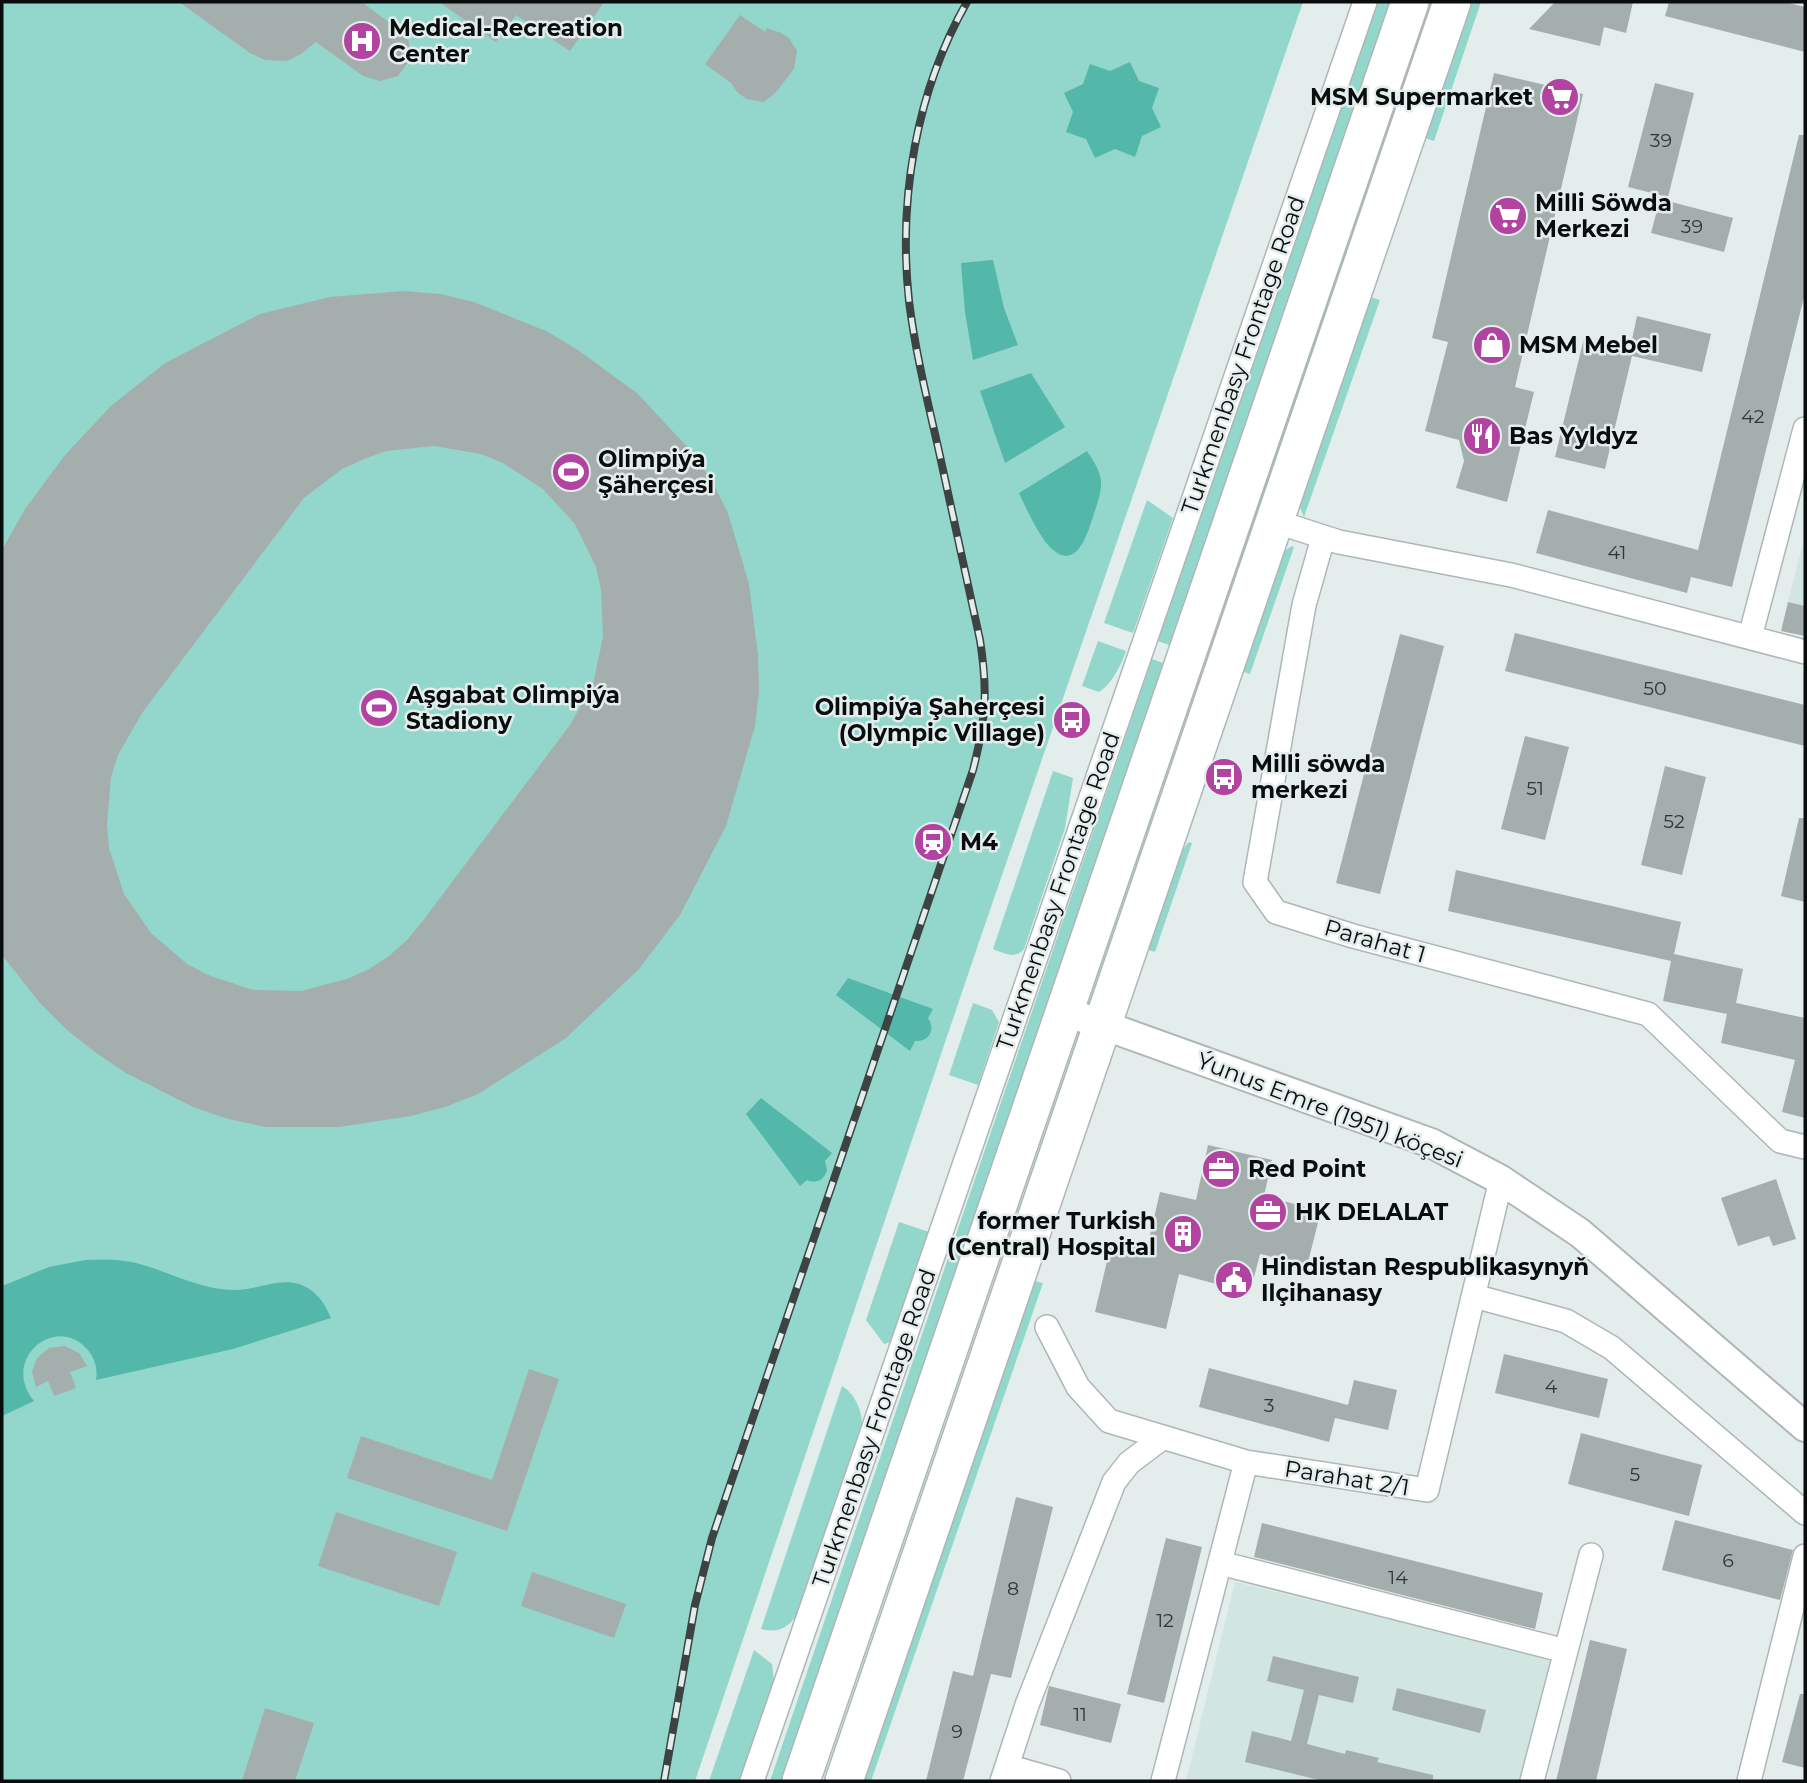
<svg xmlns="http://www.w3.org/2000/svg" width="1807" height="1783" viewBox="0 0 1807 1783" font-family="Montserrat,sans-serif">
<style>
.built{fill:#d1e5e1}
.green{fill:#93d6cc}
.water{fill:#53b7aa}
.building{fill:#a4aead;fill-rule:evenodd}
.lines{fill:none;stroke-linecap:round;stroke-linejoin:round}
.minor-casing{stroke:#adb7b6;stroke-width:26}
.tertiary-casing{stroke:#adb7b6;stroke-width:32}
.primary-casing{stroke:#adb7b6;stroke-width:40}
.minor{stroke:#fff;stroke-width:23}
.tertiary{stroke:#fff;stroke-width:28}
.primary{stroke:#fff;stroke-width:37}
.rail-casing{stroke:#3d4242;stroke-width:8}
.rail{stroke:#e3eeec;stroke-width:5;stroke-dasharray:16;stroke-linecap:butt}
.labels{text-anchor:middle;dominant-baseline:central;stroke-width:5;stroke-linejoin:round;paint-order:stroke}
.number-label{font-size:19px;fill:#303535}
.poi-label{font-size:23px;font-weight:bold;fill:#0a0d0d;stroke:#e3eeec;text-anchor:start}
.street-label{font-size:23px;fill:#0a0d0d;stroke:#e3eeec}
</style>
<rect width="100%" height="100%" fill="#e3eeec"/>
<path class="built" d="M1805 535V606L1788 602Z
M1235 1582 1556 1661 1526 1781H1186Z"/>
<path class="green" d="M2 2H1303L979 942 695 1781H2Z
M1378 2H1391L1169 645 1158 641Z
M1470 2H1481L1434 141 1425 138Z
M1370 297 1380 300 1304 517 1299 505Z
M1147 500 1173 518 1133 633 1104 623Z
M1292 546 1294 547 1250 674 1241 671 1284 551Z
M1098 641 1126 651C1121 665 1112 684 1099 692L1082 686Z
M1152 659 1163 663 782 1781H770Z
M1053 771 1073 778 1065 828 1024 949C1015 960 1004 953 993 949Z
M1189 842 1192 843 1155 952 1145 949 1177 856Z
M973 1003 992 1010 999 1022 978 1085 949 1075Z
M899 1222 929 1232 891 1342 884 1344 866 1320Z
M1034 1281 1043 1283 871 1781H861Z
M842 1386C854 1393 862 1410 862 1423L797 1614C788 1629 777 1633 761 1629Z
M754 1650 772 1664 774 1681 740 1781H709Z"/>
<path class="water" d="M1130 62 1139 81 1159 88 1152 108 1161 127 1142 136 1135 157 1115 149 1095 158 1086 139 1066 132 1073 112 1064 93 1083 84 1090 64 1110 71Z
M993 260 1004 308 1018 345 973 360 965 312 961 263Z
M1031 373 1065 427 1005 463 980 391Z
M1087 451C1093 460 1099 469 1101 480 1102 493 1096 506 1093 517 1087 534 1077 571 1052 549 1040 539 1026 508 1019 493Z
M848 978 933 1009 928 1018C936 1030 929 1042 915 1041L910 1051 836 995Z
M761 1098 832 1153 825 1161 827 1170C824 1180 817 1184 807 1180L800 1186 746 1114Z
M85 1260C104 1259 124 1259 143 1265 174 1274 202 1290 235 1290 256 1290 279 1278 299 1284 316 1290 324 1302 331 1318L233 1349 96 1380C98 1369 95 1358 87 1349 55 1313 0 1360 34 1401L2 1416V1286L49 1267Z"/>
<path class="building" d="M179 2H362L404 34 409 42V61L398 76 380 81 363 76 316 42 301 54 287 61 265 60 250 53Z
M439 2H604L570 51 516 15 496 42Z
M1555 2H1633L1626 33 1604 27 1600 46 1529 29Z
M1669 2H1785L1805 7V52L1665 16Z
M740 15 765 32 767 28 781 33 789 38 797 51 794 69 776 92 764 102 747 99 738 93 731 83 705 64Z
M1494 73 1583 94 1515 387 1534 392 1507 502 1456 488 1464 461 1459 440 1425 431 1448 342 1432 338Z
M1655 83 1694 93 1668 197 1628 187Z
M1799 135H1805V293L1732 587 1691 577 1687 593 1536 553 1548 510 1698 550Z
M1660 199 1733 218 1724 252 1651 233Z
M404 291 440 294 474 302 546 331 578 350 638 394 689 449 711 479 728 513 749 584 758 655 759 691 755 726 726 826 680 915 639 969 566 1038 478 1094 445 1107 411 1116 339 1127H265L228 1119 193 1107 126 1073 95 1052 66 1029 40 1003 2 955V550L25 509 65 455 111 406 165 363 260 314 330 297ZM434 446 481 454 503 463 543 489 575 524 596 567 601 590 603 637 593 684 570 725 422 922 407 940 389 956 369 969 347 979 301 991 253 990 208 975 187 964 151 933 124 894 109 848 107 825 111 777 118 755 142 713 304 498 342 469 364 459 386 451Z
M1637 316 1711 334 1702 372 1632 356 1605 469 1555 457 1584 338 1630 349Z
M1788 602 1805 606V636L1781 631Z
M1515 633 1805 705V746L1505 671Z
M1400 634 1444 646 1380 894 1336 883Z
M1525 736 1569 747 1545 840 1501 829Z
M1665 766 1706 777 1682 875 1641 865Z
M1799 818H1805V902L1781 896Z
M1456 870 1681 922 1674 954 1743 969 1736 1003 1805 1018V1118L1782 1112 1795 1060 1721 1043 1727 1014 1663 1001 1671 961 1448 911Z
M1208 1145 1272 1160 1264 1196 1321 1211 1307 1266 1260 1254 1250 1293 1179 1274 1166 1329 1095 1312 1112 1240 1147 1248 1160 1192 1196 1200Z
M1776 1179 1796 1239 1773 1246 1769 1236 1738 1246 1721 1198Z
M65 1346 79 1353 87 1366 70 1372 76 1388 54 1396 48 1381 36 1387 32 1372 37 1358 49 1348Z
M1504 1354 1608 1379 1599 1418 1495 1393Z
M1209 1368 1348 1405 1354 1380 1397 1390 1388 1430 1335 1418 1329 1442 1199 1407Z
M529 1369 559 1379 507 1531 347 1478 361 1436 492 1480Z
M1581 1433 1702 1465 1689 1516 1568 1484Z
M1016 1497 1053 1507 1011 1678 991 1674 963 1781H926L953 1671 973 1676Z
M336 1512 457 1552 439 1606 318 1566Z
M1675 1520 1793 1550 1780 1600 1662 1570Z
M1262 1523 1543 1593 1535 1629 1254 1557Z
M1166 1538 1202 1547 1164 1703 1127 1694Z
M532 1572 626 1604 614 1638 521 1606Z
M1590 1640 1627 1649 1596 1781H1556Z
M1273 1656 1359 1677 1353 1703 1319 1695 1307 1744 1345 1754 1346 1750 1379 1758 1377 1762 1433 1775V1781H1323L1245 1762 1252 1731 1291 1741 1304 1690 1267 1681Z
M1049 1686 1121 1704 1111 1743 1040 1725Z
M1397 1688 1486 1710 1480 1733 1392 1710Z
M1800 1694H1805V1768L1782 1762Z
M265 1708 314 1723 295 1781H242Z"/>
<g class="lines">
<defs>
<path id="minor" d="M1274 521 1339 542 1511 575 1805 652
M1323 538 1304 605 1255 882 1276 912 1353 936 1648 1014 1780 1141 1805 1147
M1750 637 1805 429
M1474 1296 1566 1321 1612 1348 1805 1513
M1047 1327 1078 1387 1109 1421 1246 1462 1427 1490 1501 1180
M1220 1563 1566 1651
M1007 1766 1059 1781
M752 1781 1365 2
M1002 1781 1027 1705 1114 1482 1129 1463 1162 1438
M1163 1781 1246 1462
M1532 1781 1591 1555
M1749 1781 1805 1556"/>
<path id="tertiary" d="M1064 1011 1431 1143 1501 1180 1580 1233 1805 1427"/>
<path id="primary" d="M801 1781 1410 2
M844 1781 1452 2"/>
</defs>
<use href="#minor" class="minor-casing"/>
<use href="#tertiary" class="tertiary-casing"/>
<use href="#primary" class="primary-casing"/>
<use href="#minor" class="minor"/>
<use href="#tertiary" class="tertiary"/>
<use href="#primary" class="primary"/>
<defs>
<path id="rail" d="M664 1781 695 1605 712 1538 973 770C986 719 988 692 980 640 966 576 952 511 938 447 927 399 915 350 909 301 898 199 916 91 967 2"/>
</defs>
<use href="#rail" class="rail-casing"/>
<use href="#rail" class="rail"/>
</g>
<defs>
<symbol id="hospital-disc" viewBox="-11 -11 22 22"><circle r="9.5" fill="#b243a1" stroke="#e3eeec"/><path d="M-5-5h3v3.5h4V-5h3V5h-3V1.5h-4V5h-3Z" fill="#fff"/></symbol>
<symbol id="supermarket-disc" viewBox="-11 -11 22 22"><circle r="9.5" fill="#b243a1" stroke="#e3eeec"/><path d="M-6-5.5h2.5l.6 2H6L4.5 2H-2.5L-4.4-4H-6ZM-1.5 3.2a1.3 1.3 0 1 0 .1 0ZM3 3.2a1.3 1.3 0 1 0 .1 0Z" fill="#fff"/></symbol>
<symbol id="shop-disc" viewBox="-11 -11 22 22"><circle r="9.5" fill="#b243a1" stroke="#e3eeec"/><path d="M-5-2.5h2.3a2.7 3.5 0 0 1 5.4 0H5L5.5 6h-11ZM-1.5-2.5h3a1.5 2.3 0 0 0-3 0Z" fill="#fff"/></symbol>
<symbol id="restaurant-disc" viewBox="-11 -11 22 22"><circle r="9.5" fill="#b243a1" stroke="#e3eeec"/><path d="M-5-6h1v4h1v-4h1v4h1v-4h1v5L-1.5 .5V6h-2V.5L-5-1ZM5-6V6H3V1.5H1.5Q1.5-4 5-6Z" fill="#fff"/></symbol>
<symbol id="stadium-disc" viewBox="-11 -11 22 22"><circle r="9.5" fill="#b243a1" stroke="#e3eeec"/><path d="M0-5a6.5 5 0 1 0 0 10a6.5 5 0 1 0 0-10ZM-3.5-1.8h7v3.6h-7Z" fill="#fff"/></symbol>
<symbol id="bus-disc" viewBox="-11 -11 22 22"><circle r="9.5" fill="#b243a1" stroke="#e3eeec"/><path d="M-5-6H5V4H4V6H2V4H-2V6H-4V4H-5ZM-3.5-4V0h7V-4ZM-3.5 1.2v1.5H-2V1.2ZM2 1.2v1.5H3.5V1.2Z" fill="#fff"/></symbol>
<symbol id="station-disc" viewBox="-11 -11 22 22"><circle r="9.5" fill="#b243a1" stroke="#e3eeec"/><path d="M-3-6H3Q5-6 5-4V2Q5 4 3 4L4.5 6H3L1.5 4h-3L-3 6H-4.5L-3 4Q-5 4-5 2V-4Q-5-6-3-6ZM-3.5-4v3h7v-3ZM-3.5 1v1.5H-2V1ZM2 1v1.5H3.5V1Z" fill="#fff"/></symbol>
<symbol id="office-disc" viewBox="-11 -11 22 22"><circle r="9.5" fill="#b243a1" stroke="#e3eeec"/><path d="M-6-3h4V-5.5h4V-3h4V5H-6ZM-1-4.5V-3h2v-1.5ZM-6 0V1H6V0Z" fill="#fff"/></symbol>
<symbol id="building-disc" viewBox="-11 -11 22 22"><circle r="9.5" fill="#b243a1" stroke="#e3eeec"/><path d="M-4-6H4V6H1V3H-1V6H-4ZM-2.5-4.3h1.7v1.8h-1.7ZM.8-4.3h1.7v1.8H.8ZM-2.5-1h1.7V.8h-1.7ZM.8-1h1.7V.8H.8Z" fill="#fff"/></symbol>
<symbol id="civic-disc" viewBox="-11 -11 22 22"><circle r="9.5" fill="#b243a1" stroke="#e3eeec"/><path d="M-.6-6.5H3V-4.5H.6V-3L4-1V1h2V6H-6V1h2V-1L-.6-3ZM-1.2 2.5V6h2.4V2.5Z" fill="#fff"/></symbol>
</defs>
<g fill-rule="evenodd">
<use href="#hospital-disc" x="340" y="19" width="44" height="44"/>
<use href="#supermarket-disc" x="1538" y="75" width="44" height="44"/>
<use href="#supermarket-disc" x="1486" y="194" width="44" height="44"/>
<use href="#shop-disc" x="1470" y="323" width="44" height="44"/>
<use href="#restaurant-disc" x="1460" y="414" width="44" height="44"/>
<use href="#stadium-disc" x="549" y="450" width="44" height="44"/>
<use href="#stadium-disc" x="357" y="686" width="44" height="44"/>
<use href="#bus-disc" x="1050" y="698" width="44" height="44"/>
<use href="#bus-disc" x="1202" y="755" width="44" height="44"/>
<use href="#station-disc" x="911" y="820" width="44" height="44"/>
<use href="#office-disc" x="1199" y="1147" width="44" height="44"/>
<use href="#office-disc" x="1246" y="1190" width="44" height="44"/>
<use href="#building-disc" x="1161" y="1212" width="44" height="44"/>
<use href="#civic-disc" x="1212" y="1258" width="44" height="44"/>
</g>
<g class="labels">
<g class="number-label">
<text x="1661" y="140">39</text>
<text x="1692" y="226">39</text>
<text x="1753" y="416">42</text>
<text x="1617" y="552">41</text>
<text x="1655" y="688">50</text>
<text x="1535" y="788">51</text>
<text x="1674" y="821">52</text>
<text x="1551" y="1386">4</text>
<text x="1269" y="1405">3</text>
<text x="1635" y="1474">5</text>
<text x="1728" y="1560">6</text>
<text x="1398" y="1577">14</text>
<text x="1013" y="1588">8</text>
<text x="1165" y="1620">12</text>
<text x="1080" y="1714">11</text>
<text x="957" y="1731">9</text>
</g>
<g class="poi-label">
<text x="389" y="28">Medical-Recreation<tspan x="389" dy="26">Center</tspan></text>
<text x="1533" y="97" text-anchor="end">MSM Supermarket</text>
<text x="1535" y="203">Milli Söwda<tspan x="1535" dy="26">Merkezi</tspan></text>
<text x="1519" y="345">MSM Mebel</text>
<text x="1509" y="436">Bas Yyldyz</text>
<text x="598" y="459">Olimpiýa<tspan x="598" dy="26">Şäherçesi</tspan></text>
<text x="406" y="695">Aşgabat Olimpiýa<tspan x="406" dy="26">Stadiony</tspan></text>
<text x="1045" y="707" text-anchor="end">Olimpiýa Şaherçesi<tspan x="1045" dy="26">(Olympic Village)</tspan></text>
<text x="1251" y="764">Milli söwda<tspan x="1251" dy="26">merkezi</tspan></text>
<text x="960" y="842">M4</text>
<text x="1248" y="1169">Red Point</text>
<text x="1295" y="1212">HK DELALAT</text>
<text x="1156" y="1221" text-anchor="end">former Turkish<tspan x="1156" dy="26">(Central) Hospital</tspan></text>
<text x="1261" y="1267">Hindistan Respublikasynyň<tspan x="1261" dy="26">Ilçihanasy</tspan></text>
</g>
<g class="street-label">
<text transform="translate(1243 355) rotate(-71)">Turkmenbasy Frontage Road</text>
<text transform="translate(1058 891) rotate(-71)">Turkmenbasy Frontage Road</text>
<text transform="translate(1375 941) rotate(16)">Parahat 1</text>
<text transform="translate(1330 1110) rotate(21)">Ýunus Emre (1951) köçesi</text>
<text transform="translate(874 1428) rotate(-71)">Turkmenbasy Frontage Road</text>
<text transform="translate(1347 1478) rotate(9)">Parahat 2/1</text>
</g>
</g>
<rect width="1807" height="1783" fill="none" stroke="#0a0d0d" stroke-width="7"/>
</svg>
